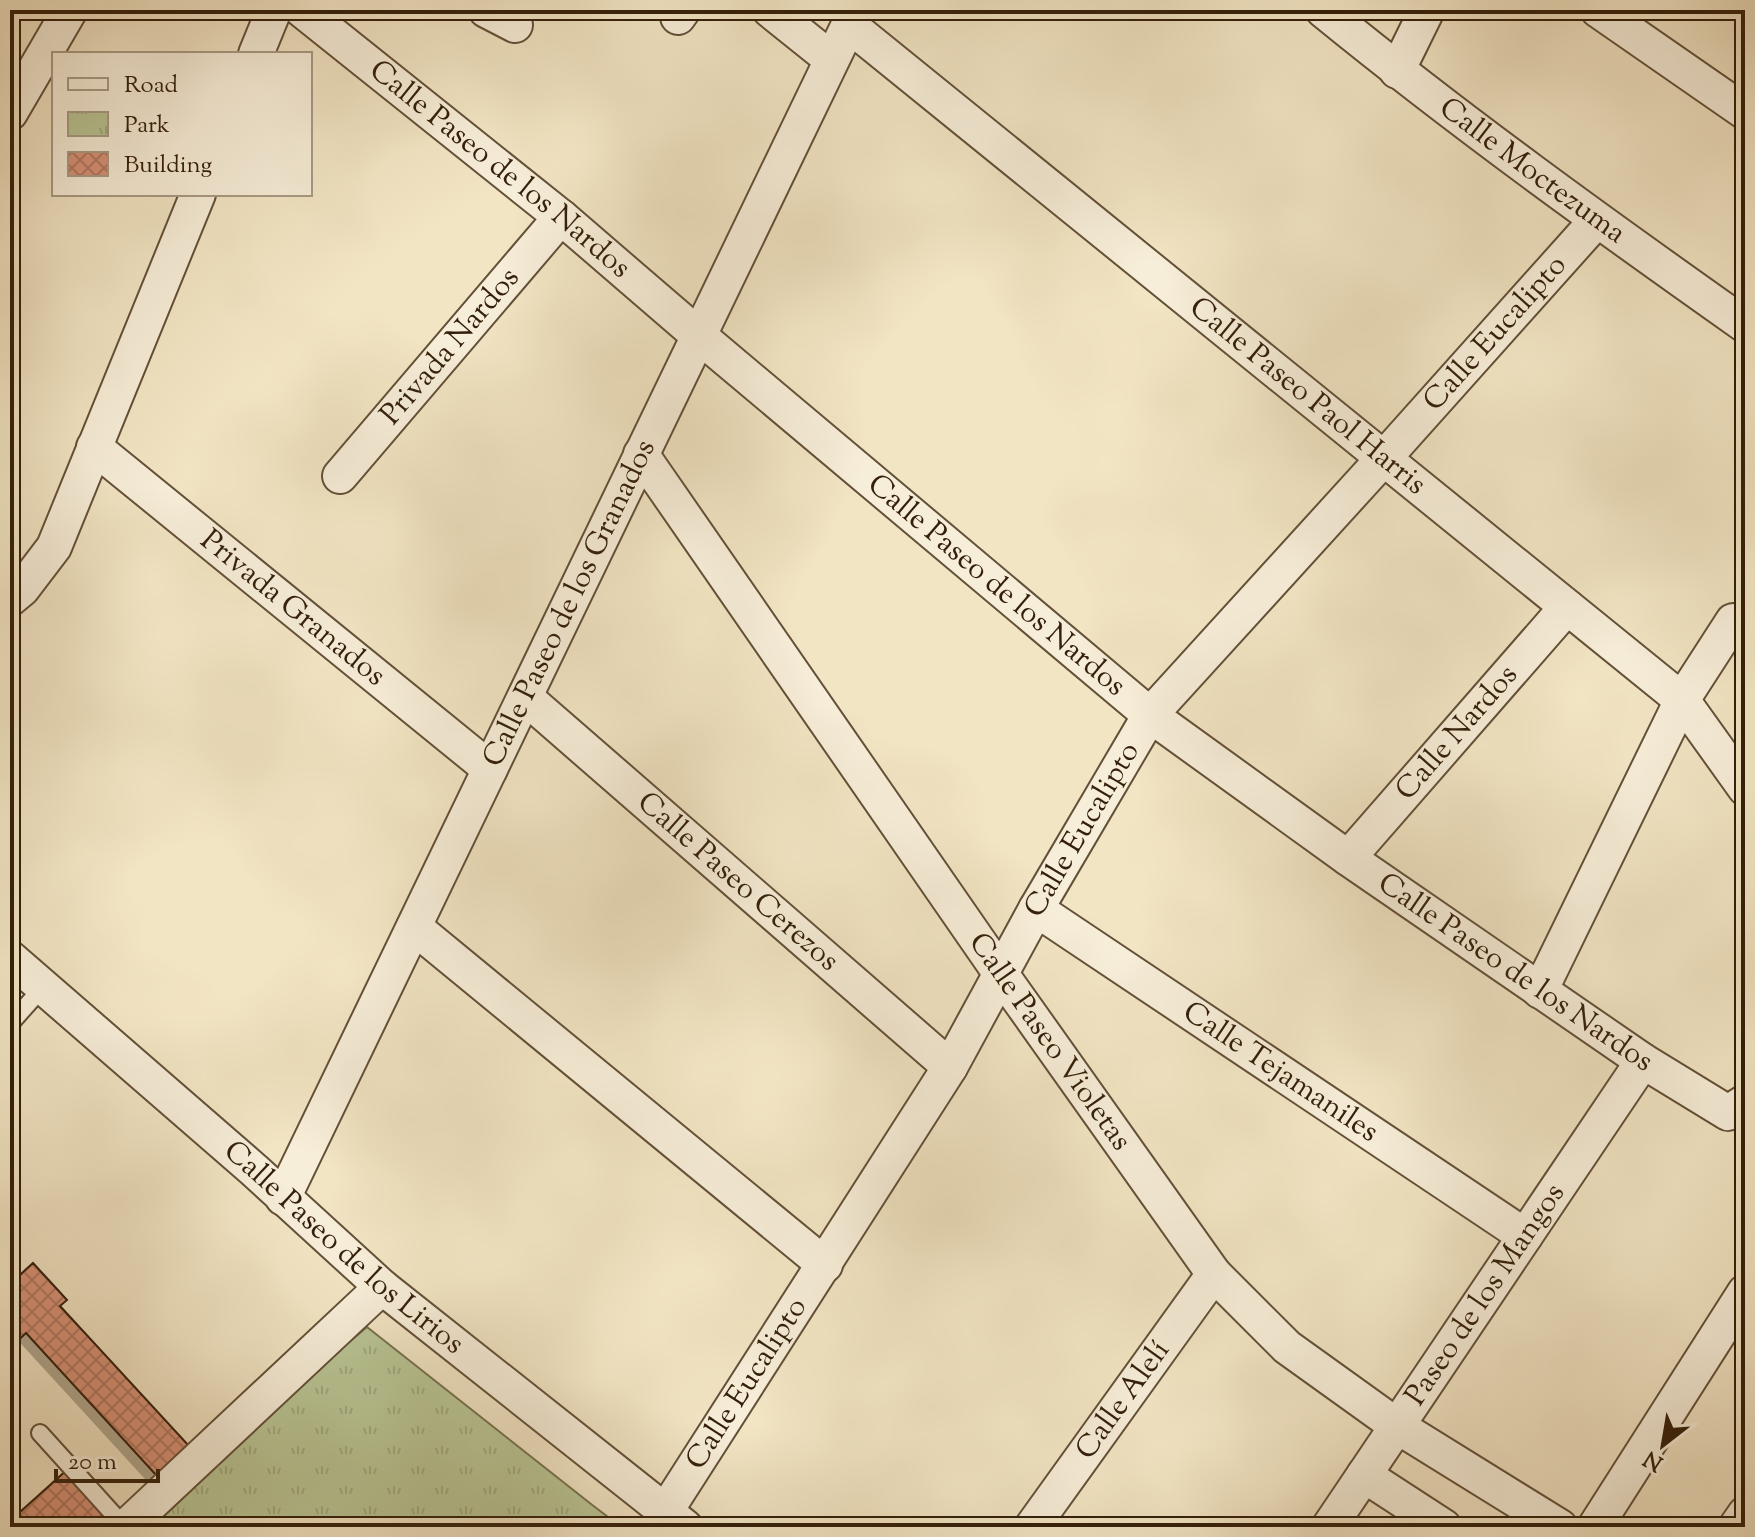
<svg xmlns="http://www.w3.org/2000/svg" width="1755" height="1537" viewBox="0 0 1755 1537" font-family="'Sorts Mill Goudy',serif">
<style>
.park{fill:url(#park-tufts);stroke:#767250;stroke-width:2}
.building{fill:url(#building-cross-hatch);stroke:#331f0a;stroke-width:2;filter:url(#shadow)}
.lines{fill:none;stroke-linecap:round;stroke-linejoin:round}
.lane-casing{stroke:#635038;stroke-width:20}
.street-casing{stroke:#635038;stroke-width:38}
.lane{stroke:#f7eed9;stroke-width:16}
.street{stroke:#f7eed9;stroke-width:34}
.labels{text-anchor:middle;dominant-baseline:central;stroke-width:8;stroke-linejoin:round;paint-order:stroke}
.street-label{font-size:30px;fill:#331f0a;stroke:#f7eed9}
</style>
<defs>
<pattern id="park-tufts" width="24" height="20" patternUnits="userSpaceOnUse" patternTransform="scale(2)"><rect width="24" height="20" fill="#b9c595"/><path d="M3 7l-1-3M5 7V3M7 7l1-3M15 17l-1-3M17 17v-4M19 17l1-3" fill="none" stroke="#a0a97f"/></pattern>
<pattern id="building-cross-hatch" width="8" height="8" patternUnits="userSpaceOnUse" patternTransform="scale(2)"><rect width="8" height="8" fill="#d89278"/><path d="M0 0l8 8M0 8l8-8" fill="none" stroke="#b07761"/></pattern>
<filter id="shadow"><feDropShadow dx="-7" dy="7" stdDeviation="0" flood-color="#0004"/></filter>
</defs>
<rect width="100%" height="100%" fill="#f2e5c4"/>
<filter id="stains"><feTurbulence type="fractalNoise" baseFrequency=".0025" numOctaves="4"/><feColorMatrix values="0 0 0 0 .2 0 0 0 0 .09 0 0 0 0 .02 0 0 0 .5 -.17"/></filter>
<radialGradient id="worn" r=".72"><stop offset=".6" stop-color="#630" stop-opacity="0"/><stop offset="1" stop-color="#630" stop-opacity=".3"/></radialGradient>
<path class="park" d="M367 1327 591 1504 621 1527H138L287 1394Z"/>
<path class="building" d="M33 1263 67 1300 60 1306 189 1446 157 1476 26 1333 10 1348V1284Z
M69 1468 113 1516 101 1527H10V1521Z"/>
<g class="lines">
<defs>
<path id="lane" d="M10 1024 43 987
M40 1433 125 1527"/>
<g id="street">
<path id="s1" d="M302 10 561 217 698 335 1150 715 1348 858 1643 1061 1728 1113 1745 1102"/>
<path d="M486 10 515 25"/>
<path d="M770 10 831 59"/>
<path id="s2" d="M1323 10C1459 121 1602 224 1745 325"/>
<path d="M1598 10 1745 112"/>
<path d="M678 17 683 10"/>
<path id="s3" d="M849 25 1682 700 1745 788"/>
<path d="M256 54 274 10"/>
<path d="M1397 71 1427 10"/>
<path d="M10 113 70 10"/>
<path id="s4" d="M94 447 490 769"/>
<path id="s5" d="M641 454 1001 974 1214 1274 1287 1347 1397 1426 1560 1527"/>
<path id="s6" d="M340 476 561 217"/>
<path d="M10 599 22 589 54 547 198 194"/>
<path id="s7" d="M525 697 950 1067"/>
<path id="s8" d="M1348 858 1567 607"/>
<path id="s9" d="M1036 909 1525 1236"/>
<path d="M414 927 825 1265"/>
<path id="s10" d="M10 958 254 1170 382 1287 685 1527"/>
<path d="M1540 991 1682 700 1733 621 1745 629"/>
<path id="s11" d="M283 1198 856 10"/>
<path d="M1364 1475 1444 1527"/>
<path id="s12" d="M665 1512 950 1067 1036 909 1150 715 1384 458 1597 220"/>
<path d="M126 1527 382 1287"/>
<path id="s13" d="M1032 1527 1214 1274"/>
<path id="s14" d="M1329 1527 1643 1061"/>
<path d="M1595 1527 1745 1292"/>
<path d="M1736 1527 1745 1514"/>
</g>
</defs>
<use href="#lane" class="lane-casing"/>
<use href="#street" class="street-casing"/>
<use href="#lane" class="lane"/>
<use href="#street" class="street"/>
</g>
<g class="labels">
<g class="street-label">
<text stroke="none"><textPath href="#s1" startOffset="254">Calle Paseo de los Nardos</textPath></text>
<text stroke="none"><textPath href="#s2" startOffset="264">Calle Moctezuma</textPath></text>
<text stroke="none"><textPath href="#s12" startOffset="1448">Calle Eucalipto</textPath></text>
<text stroke="none"><textPath href="#s6" startOffset="170">Privada Nardos</textPath></text>
<text stroke="none"><textPath href="#s3" startOffset="590">Calle Paseo Paol Harris</textPath></text>
<text stroke="none"><textPath href="#s1" startOffset="902">Calle Paseo de los Nardos</textPath></text>
<text stroke="none"><textPath href="#s11" startOffset="660">Calle Paseo de los Granados</textPath></text>
<text stroke="none"><textPath href="#s4" startOffset="256">Privada Granados</textPath></text>
<text stroke="none"><textPath href="#s8" startOffset="166">Calle Nardos</textPath></text>
<text stroke="none"><textPath href="#s12" startOffset="800">Calle Eucalipto</textPath></text>
<text stroke="none"><textPath href="#s7" startOffset="282">Calle Paseo Cerezos</textPath></text>
<text stroke="none"><textPath href="#s1" startOffset="1550">Calle Paseo de los Nardos</textPath></text>
<text stroke="none"><textPath href="#s5" startOffset="716">Calle Paseo Violetas</textPath></text>
<text stroke="none"><textPath href="#s9" startOffset="294">Calle Tejamaniles</textPath></text>
<text stroke="none"><textPath href="#s10" startOffset="442">Calle Paseo de los Lirios</textPath></text>
<text stroke="none"><textPath href="#s14" startOffset="280">Paseo de los Mangos</textPath></text>
<text stroke="none"><textPath href="#s12" startOffset="152">Calle Eucalipto</textPath></text>
<text stroke="none"><textPath href="#s13" startOffset="156">Calle Alelí</textPath></text>
</g>
</g>
<rect width="1755" height="1537" fill="none" stroke="#f2e5c4" stroke-width="40"/>
<rect x="12" y="12" width="1731" height="1513" fill="none" stroke="#331f0a" stroke-width="4"/>
<rect x="20" y="20" width="1715" height="1497" fill="none" stroke="#331f0a" stroke-width="2"/>
<rect x="52" y="52" width="260" height="144" fill="#f7eed9" stroke="#a99b86" stroke-width="2"/>
<rect x="68" y="78" width="40" height="12" fill="#f7eed9" stroke="#a99b86" stroke-width="2"/>
<text x="124" y="92" font-size="24" fill="#331f0a">Road</text>
<rect x="68" y="112" width="40" height="24" fill="url(#park-tufts)" stroke="#a99b86" stroke-width="2"/>
<text x="124" y="132" font-size="24" fill="#331f0a">Park</text>
<rect x="68" y="152" width="40" height="24" fill="url(#building-cross-hatch)" stroke="#a99b86" stroke-width="2"/>
<text x="124" y="172" font-size="24" fill="#331f0a">Building</text>
<g transform="translate(1663 1445) rotate(211)" stroke="#f7eed9" stroke-width="6" paint-order="stroke">
<path d="M0-6L14 30L0 20L-14 30Z" fill="#331f0a"/>
<text y="-12" font-size="22" font-weight="bold" text-anchor="middle" fill="#331f0a">N</text>
</g>
<path d="M56 1469v12h102v-12" fill="none" stroke="#331f0a" stroke-width="4"/>
<text x="68" y="1469" font-size="24" fill="#331f0a" stroke="#f7eed9" stroke-width="6" paint-order="stroke">20 m</text>
<rect width="100%" height="100%" filter="url(#stains)"/>
<rect width="100%" height="100%" fill="url(#worn)"/>
</svg>
